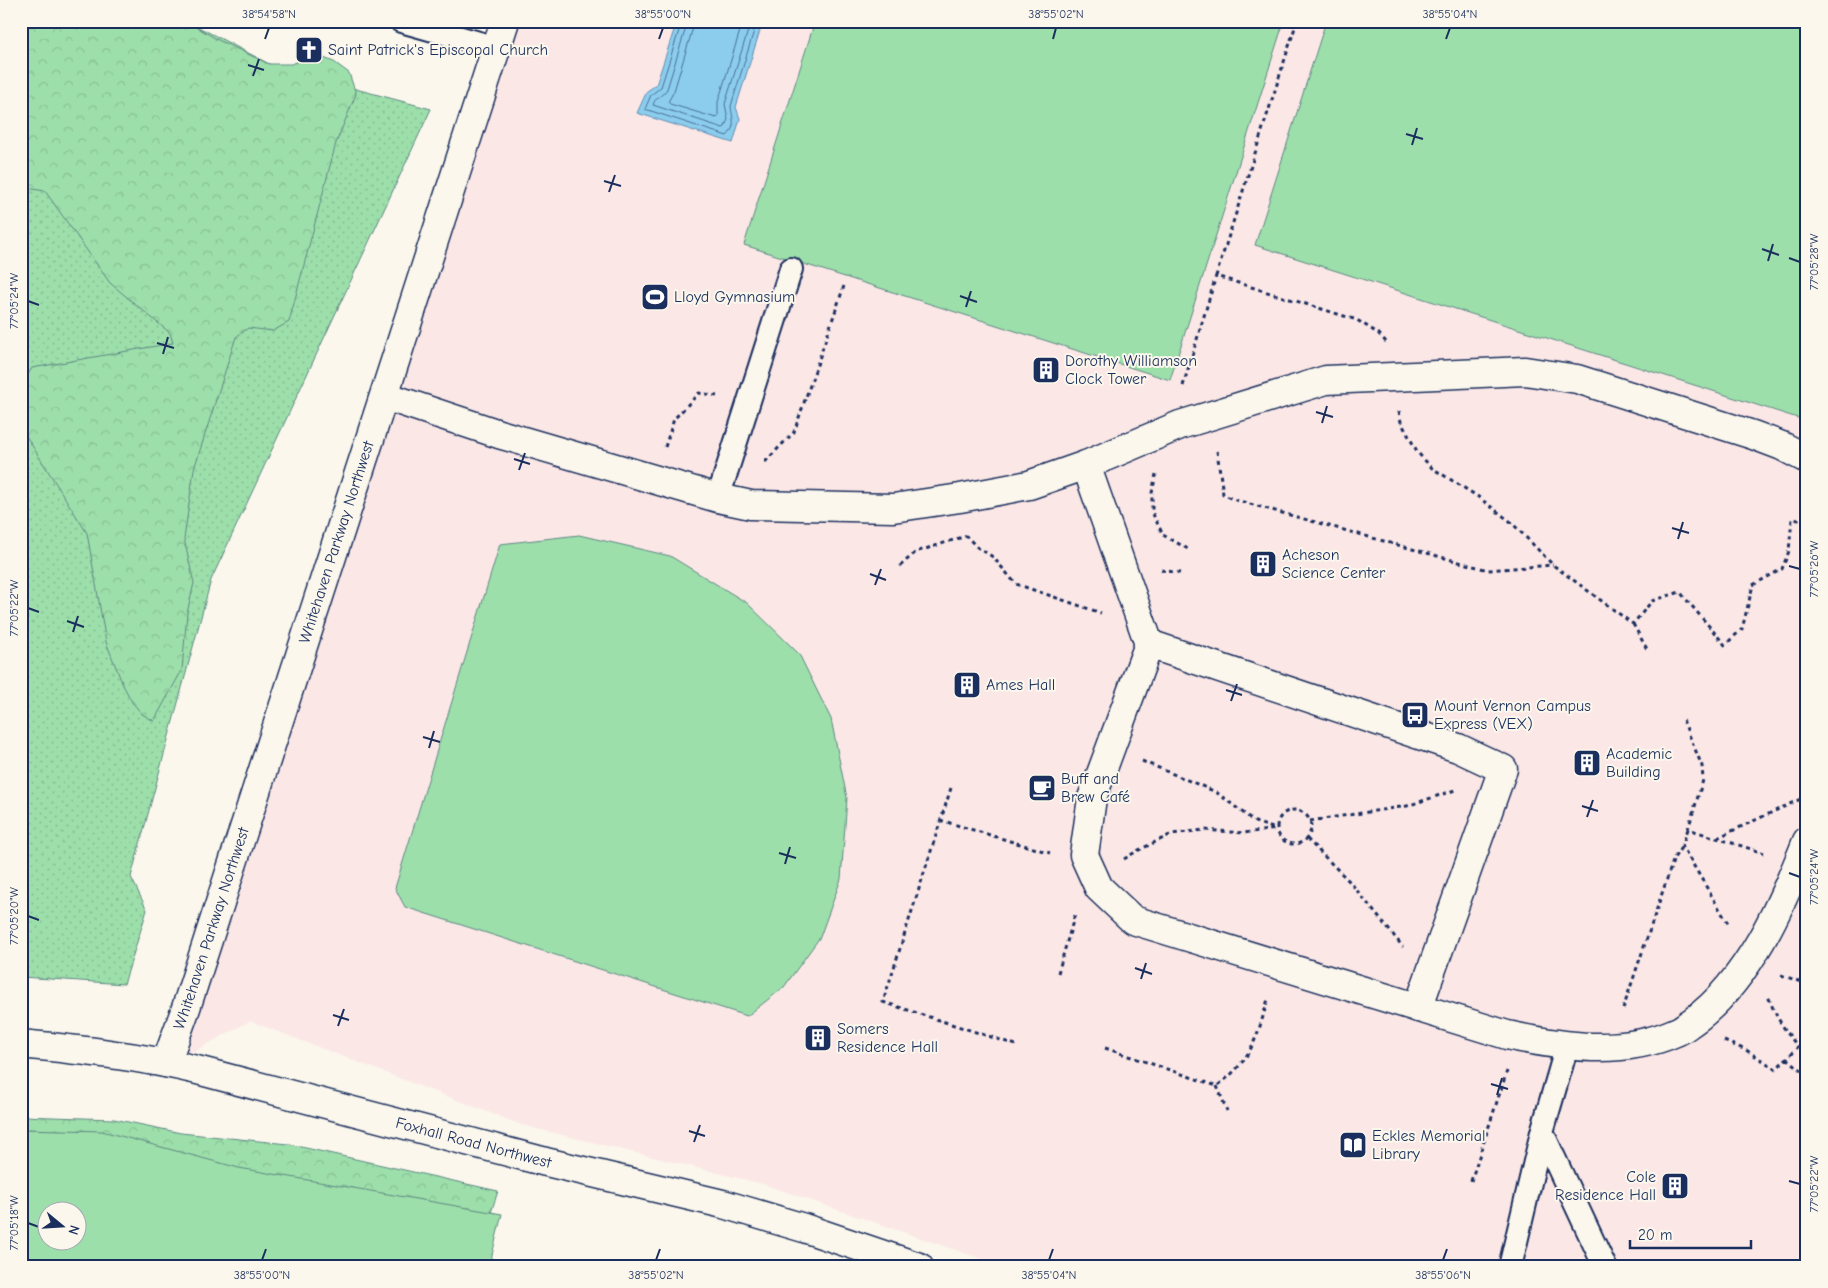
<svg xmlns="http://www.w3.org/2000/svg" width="1828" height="1288" viewBox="0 0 1828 1288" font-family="'Comic Neue',sans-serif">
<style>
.built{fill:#fbe7e6}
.grass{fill:url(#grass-dots);stroke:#5c8784}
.forest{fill:url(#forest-crowns);stroke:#5c8784;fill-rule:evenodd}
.park{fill:#9ddfaa;stroke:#5c8784;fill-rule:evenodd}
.water{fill:#8ccded;stroke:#5f8eb4}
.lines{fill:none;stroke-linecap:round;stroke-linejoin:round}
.shore{stroke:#486e97;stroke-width:1}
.service-casing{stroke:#1b2f5e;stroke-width:26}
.minor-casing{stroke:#1b2f5e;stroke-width:31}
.primary-casing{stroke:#1b2f5e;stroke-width:31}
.path{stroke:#1b2f5e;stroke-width:3;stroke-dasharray:4 4;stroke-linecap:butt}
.service{stroke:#fbf7ec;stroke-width:22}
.minor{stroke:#fbf7ec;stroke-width:28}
.primary{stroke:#fbf7ec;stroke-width:28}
.ticks{fill:none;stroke:#1b2f5e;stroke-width:2}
.labels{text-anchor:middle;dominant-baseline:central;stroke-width:4;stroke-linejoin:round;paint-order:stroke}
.poi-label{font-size:16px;fill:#1b2f5e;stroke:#fbf7ec;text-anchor:start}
.street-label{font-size:16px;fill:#1b2f5e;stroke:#fbf7ec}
.neatline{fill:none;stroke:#1b2f5e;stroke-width:2}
.ticks-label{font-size:12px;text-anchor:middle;fill:#1b2f5e}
</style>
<defs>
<pattern id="grass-dots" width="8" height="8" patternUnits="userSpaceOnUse" patternTransform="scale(1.25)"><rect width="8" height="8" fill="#9ddfaa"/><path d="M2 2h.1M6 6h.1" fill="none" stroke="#87c095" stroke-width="1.8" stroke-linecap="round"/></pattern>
<pattern id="forest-crowns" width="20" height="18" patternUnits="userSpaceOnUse" patternTransform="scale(1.25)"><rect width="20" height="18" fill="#9ddfaa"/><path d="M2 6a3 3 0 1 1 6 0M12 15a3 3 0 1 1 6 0" fill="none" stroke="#87c095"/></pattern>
</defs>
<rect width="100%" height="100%" fill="#fbf7ec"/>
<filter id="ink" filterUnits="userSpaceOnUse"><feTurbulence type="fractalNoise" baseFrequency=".02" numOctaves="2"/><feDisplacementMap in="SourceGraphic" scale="10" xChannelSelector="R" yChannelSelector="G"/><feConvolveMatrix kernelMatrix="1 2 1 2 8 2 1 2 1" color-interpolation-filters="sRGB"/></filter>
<g filter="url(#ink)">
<path class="built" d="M505 21H1807V1267H1005L763 1184 522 1125 250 1021 167 1066Z"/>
<path class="grass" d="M21 21H187L277 68 431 109 211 580 131 877 147 910 124 984 21 977Z"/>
<path class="forest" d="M21 21H187L218 40 269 64H291L316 55 334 62 349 73 356 94 336 143 289 322 273 331 248 328 236 337 194 469 184 539 194 583 187 613 182 670 154 721 142 714 132 702 123 685 106 642 87 533 21 428V385L32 368 173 343 170 333 110 283 45 191 21 187Z
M21 1116 114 1119 181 1133 288 1144 498 1191 486 1228 21 1267ZM48 1210H78V1240H48Z"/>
<path class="park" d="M815 21H1284L1170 380 744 245Z
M1326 21H1807V421L1255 245Z
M579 535 670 556 747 603 799 654 831 719 847 798 841 879 820 937 784 987 747 1016 405 907 395 888 500 544Z
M21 1129 102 1131 239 1168 502 1214 489 1267H21ZM78 1210V1240H48V1210Z"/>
<path class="water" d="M677 21H763L736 107 740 119 733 143 637 113 647 91 656 85Z"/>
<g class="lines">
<path class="shore" d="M682 21 661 87 651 95 645 109 727 136C737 126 732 118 731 106L757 21
M688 21 667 89C663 96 655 97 653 105L723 128 725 127 728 119 725 104 751 21
M695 21 674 91 668 102 670 104 716 118 718 116V102L743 21"/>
<defs>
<path id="service" d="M401 21 497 48
M718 498 791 269
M1542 1132 1605 1267
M1510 1267 1542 1132 1567 1046"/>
<g id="minor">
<path d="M385 396 499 434 718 498 751 505 893 508 960 498 1029 485 1086 465 1180 425 1326 380 1525 371 1577 379 1753 435 1782 446 1807 459"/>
<path d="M1086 465 1149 644 1092 798 1084 855 1099 888 1133 920 1507 1035C1562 1047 1623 1056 1676 1032 1682 1030 1687 1025 1692 1022 1749 981 1782 904 1807 841"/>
<path d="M1149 644 1458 748 1503 769 1418 1008"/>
<path id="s1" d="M166 1063 186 1008 505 21"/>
</g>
<g id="primary">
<path id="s2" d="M21 1044C81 1050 139 1056 197 1070L546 1162 723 1204 804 1228 919 1267"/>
</g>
</defs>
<use href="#service" class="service-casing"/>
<use href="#minor" class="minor-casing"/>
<use href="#primary" class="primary-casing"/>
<path class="path" d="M1297 21 1216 276 1357 320 1379 334 1386 342
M1183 386 1216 276
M1399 411 1401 422 1418 453 1432 468 1477 496 1511 522 1553 565 1633 624 1652 601 1680 592 1725 645 1742 629 1753 585 1782 569 1789 551 1792 519 1807 521
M665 447 674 419 699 393 717 396
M1217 451 1223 494 1232 499 1488 570 1553 565
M765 462 794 432 845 283
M1156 474 1152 493V512L1163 535 1188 549
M900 566 916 552 966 536 977 547 993 557 1016 584 1101 613
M1161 570 1180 573
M1633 624 1647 649
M1683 720 1702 766 1703 780 1688 829 1764 853
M1142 761 1216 792 1255 822 1276 829
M951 788 883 1002 1016 1045
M1277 827a17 17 0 1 1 34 0a17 17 0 1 1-34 0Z
M940 820 1050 853
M1310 821 1407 806 1458 789
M1688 829 1682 846 1729 925
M1717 838 1807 796
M1307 839 1350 882 1403 947
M1124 859 1137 851 1172 834 1204 830 1244 833 1277 829
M1058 973 1075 914
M1781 975 1807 984
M1623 1009 1674 858 1682 846
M1724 1041 1746 1050 1776 1069 1798 1047C1785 1030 1774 1015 1768 995
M1105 1048 1217 1086C1251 1061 1257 1038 1268 999
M1787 1058 1805 1073
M1217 1086 1227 1111
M1471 1181 1507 1071"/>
<use href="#service" class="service"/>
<use href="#minor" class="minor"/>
<use href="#primary" class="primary"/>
</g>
</g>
<path class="ticks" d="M265 39 269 28M659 39 663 28M1053 39 1056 28M1446 39 1450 28M248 65 264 70M253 76 259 59M1406 134 1423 139M1412 145 1417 128M604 181 621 186M609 192 615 175M1762 249 1779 255M1789 258 1800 262M1768 261 1773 244M960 296 977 302M28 301 39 305M966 307 971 291M157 343 174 348M163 354 168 337M1316 412 1333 417M1322 423 1327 406M514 459 530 464M519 470 525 453M1672 528 1689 533M1678 539 1683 522M1789 566 1800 569M870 574 886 580M875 585 881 569M28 608 39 612M67 621 84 627M73 632 78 616M1226 690 1242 695M1231 701 1237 684M423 737 440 742M429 748 434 731M1582 806 1598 811M1587 817 1593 800M779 853 796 858M785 864 790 847M1789 873 1800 877M28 916 39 920M1135 968 1152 974M1141 979 1146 963M333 1015 349 1020M338 1026 344 1009M1491 1084 1508 1089M1497 1095 1502 1078M689 1131 705 1136M694 1142 700 1125M1789 1181 1800 1184M28 1223 39 1227M262 1260 266 1249M656 1260 660 1249M1049 1260 1053 1249M1443 1260 1447 1249"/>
<defs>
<symbol id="church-square" viewBox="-11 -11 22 22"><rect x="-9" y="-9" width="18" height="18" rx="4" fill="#1b2f5e" stroke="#fbf7ec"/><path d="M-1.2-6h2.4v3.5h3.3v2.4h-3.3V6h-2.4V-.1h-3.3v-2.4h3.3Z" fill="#fff"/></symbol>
<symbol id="stadium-square" viewBox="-11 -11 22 22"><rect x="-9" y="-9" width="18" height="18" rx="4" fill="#1b2f5e" stroke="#fbf7ec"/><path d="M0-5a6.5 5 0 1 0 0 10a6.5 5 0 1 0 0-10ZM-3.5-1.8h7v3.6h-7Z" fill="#fff"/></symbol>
<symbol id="building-square" viewBox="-11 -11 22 22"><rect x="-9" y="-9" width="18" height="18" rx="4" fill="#1b2f5e" stroke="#fbf7ec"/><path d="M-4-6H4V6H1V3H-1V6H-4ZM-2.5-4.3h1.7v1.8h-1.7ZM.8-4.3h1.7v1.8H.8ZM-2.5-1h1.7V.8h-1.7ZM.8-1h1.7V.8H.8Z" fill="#fff"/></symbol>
<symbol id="bus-square" viewBox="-11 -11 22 22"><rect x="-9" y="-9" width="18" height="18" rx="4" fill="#1b2f5e" stroke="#fbf7ec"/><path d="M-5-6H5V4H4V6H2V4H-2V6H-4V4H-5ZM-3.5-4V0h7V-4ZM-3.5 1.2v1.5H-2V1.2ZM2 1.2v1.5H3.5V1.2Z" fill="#fff"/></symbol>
<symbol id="cafe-square" viewBox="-11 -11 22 22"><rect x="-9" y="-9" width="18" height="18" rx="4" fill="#1b2f5e" stroke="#fbf7ec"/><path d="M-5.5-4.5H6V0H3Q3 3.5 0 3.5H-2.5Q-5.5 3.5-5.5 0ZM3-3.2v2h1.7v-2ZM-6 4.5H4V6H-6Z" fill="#fff"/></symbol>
<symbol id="library-square" viewBox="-11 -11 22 22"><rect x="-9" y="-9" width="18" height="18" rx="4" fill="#1b2f5e" stroke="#fbf7ec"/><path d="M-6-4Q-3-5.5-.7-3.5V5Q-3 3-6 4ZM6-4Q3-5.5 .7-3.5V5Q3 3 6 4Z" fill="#fff"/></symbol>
</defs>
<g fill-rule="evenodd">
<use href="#church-square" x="293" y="34" width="32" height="32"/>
<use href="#stadium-square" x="639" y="281" width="32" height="32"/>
<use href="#building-square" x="1030" y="354" width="32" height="32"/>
<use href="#building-square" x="1247" y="548" width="32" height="32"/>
<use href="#building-square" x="951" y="669" width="32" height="32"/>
<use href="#bus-square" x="1399" y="699" width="32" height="32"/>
<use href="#building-square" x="1571" y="747" width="32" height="32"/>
<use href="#cafe-square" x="1026" y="772" width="32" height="32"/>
<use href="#building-square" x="802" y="1022" width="32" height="32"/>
<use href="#library-square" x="1337" y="1129" width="32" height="32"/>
<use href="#building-square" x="1659" y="1170" width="32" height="32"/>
</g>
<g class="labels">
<g class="poi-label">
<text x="328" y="50">Saint Patrick's Episcopal Church</text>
<text x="674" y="297">Lloyd Gymnasium</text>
<text x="1065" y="361">Dorothy Williamson<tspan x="1065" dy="18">Clock Tower</tspan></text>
<text x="1282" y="555">Acheson<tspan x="1282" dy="18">Science Center</tspan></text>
<text x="986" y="685">Ames Hall</text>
<text x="1434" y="706">Mount Vernon Campus<tspan x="1434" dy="18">Express (VEX)</tspan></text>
<text x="1606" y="754">Academic<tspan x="1606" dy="18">Building</tspan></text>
<text x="1061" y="779">Buff and<tspan x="1061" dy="18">Brew Café</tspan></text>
<text x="837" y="1029">Somers<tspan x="837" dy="18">Residence Hall</tspan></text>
<text x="1372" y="1136">Eckles Memorial<tspan x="1372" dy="18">Library</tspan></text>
<text x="1656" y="1177" text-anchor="end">Cole<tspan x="1656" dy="18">Residence Hall</tspan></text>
</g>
<g class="street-label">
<text stroke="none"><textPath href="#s1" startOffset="548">Whitehaven Parkway Northwest</textPath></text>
<text stroke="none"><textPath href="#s1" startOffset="142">Whitehaven Parkway Northwest</textPath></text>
<text stroke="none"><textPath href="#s2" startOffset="464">Foxhall Road Northwest</textPath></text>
</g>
</g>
<rect width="1828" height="1288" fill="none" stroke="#fbf7ec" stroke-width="55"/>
<g transform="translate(62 1226) rotate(108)"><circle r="24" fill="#fbf7ec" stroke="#a1a7b3"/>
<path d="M0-4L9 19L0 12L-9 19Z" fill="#1b2f5e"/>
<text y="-8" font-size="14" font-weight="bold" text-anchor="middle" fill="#1b2f5e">N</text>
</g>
<path d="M1630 1240v8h121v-8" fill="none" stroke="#1b2f5e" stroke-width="2.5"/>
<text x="1638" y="1240" font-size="15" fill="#1b2f5e" stroke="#fbf7ec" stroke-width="4" paint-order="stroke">20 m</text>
<rect x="28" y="28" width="1772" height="1232" class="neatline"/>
<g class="ticks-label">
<text x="269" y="18">38°54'58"N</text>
<text x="663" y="18">38°55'00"N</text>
<text x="1056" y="18">38°55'02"N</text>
<text x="1450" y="18">38°55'04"N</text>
<text transform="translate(1814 262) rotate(-90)" y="4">77°05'28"W</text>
<text transform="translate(14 301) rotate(-90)" y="4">77°05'24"W</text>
<text transform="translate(1814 569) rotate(-90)" y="4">77°05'26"W</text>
<text transform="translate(14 608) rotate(-90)" y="4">77°05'22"W</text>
<text transform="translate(1814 877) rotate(-90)" y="4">77°05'24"W</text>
<text transform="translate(14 916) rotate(-90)" y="4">77°05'20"W</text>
<text transform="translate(1814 1184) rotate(-90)" y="4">77°05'22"W</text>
<text transform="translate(14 1223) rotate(-90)" y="4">77°05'18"W</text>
<text x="262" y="1279">38°55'00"N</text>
<text x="656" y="1279">38°55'02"N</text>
<text x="1049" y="1279">38°55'04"N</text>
<text x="1443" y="1279">38°55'06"N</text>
</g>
</svg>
